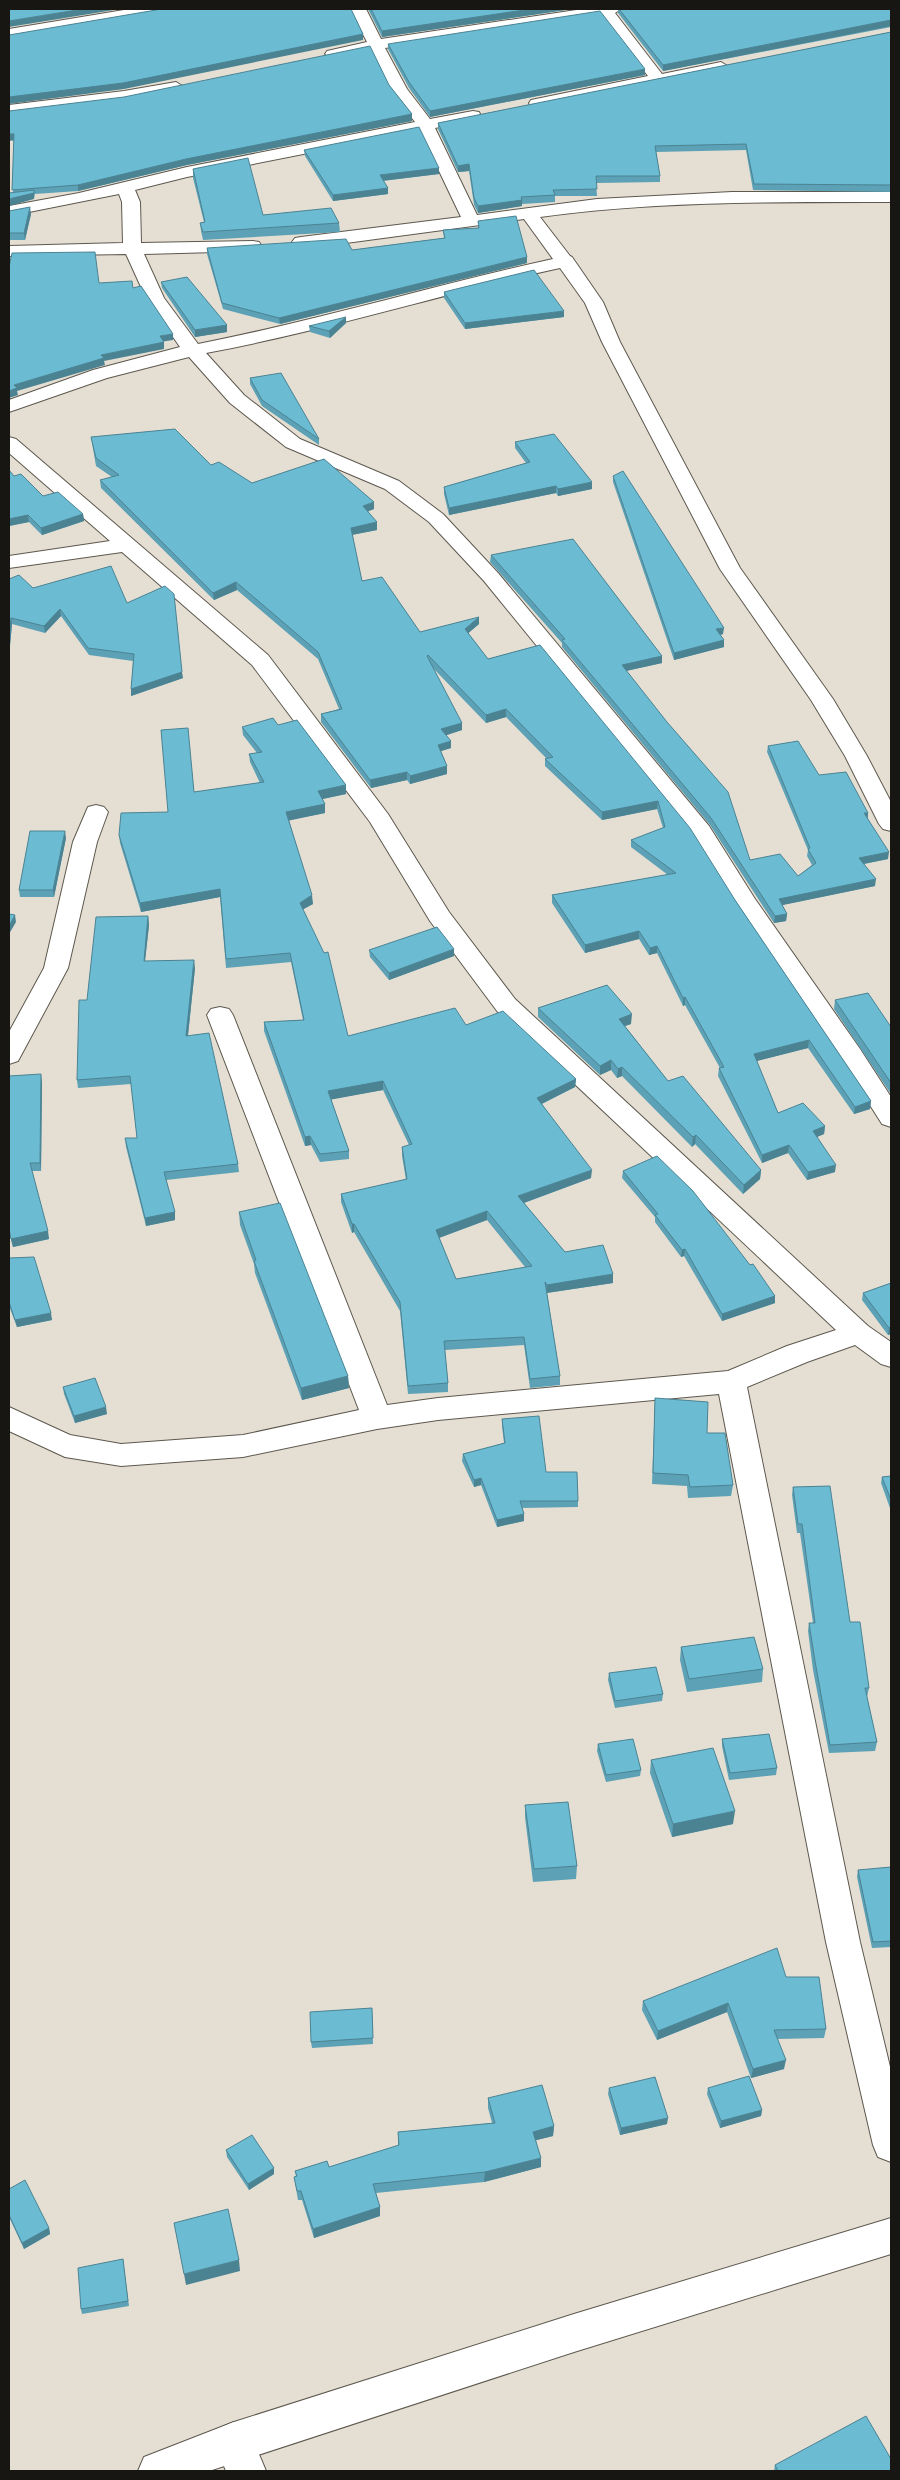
<svg xmlns="http://www.w3.org/2000/svg" width="900" height="2480" viewBox="0 0 900 2480" font-family="Ubuntu,sans-serif">
<style>
.lines{fill:none;stroke-linecap:round;stroke-linejoin:round}
.minor-casing{stroke:#5d584e;stroke-width:2}
.secondary-casing{stroke:#5d584e;stroke-width:2}
.minor{fill:#fff;fill-rule:evenodd}
.secondary{fill:#fff;fill-rule:evenodd}
.wall{fill:#5ca1b5;fill-rule:evenodd}
.shaded-wall{fill:#4b8393}
.building{fill:#6bbbd2;stroke:#4b8393;fill-rule:evenodd}
</style>
<rect width="100%" height="100%" fill="#e5dfd3"/>
<g class="lines">
<defs>
<path id="minor" d="M130 9H164L156 14 9 39V29Z
M350 9H366L381 39 583 9H621L615 13 662 74 721 62 729 67 721 72 537 108 531 106 529 103 531 100 648 76 601 15 385 48 407 89 430 119 473 111 479 112 481 116 479 120 435 128 477 215 597 199 732 192H891V202C774 202 657 201 540 217L570 256 572 257 603 302 620 342 740 568 833 699 867 756 891 802V831L883 829 879 824 845 756 811 700 720 569 602 342 585 303 560 268C441 294 325 331 206 353L244 395 300 439 399 481 443 514 498 573 709 826 755 899 860 1049 891 1097V1127L882 1124 842 1061 736 907 691 835 484 581 429 522 385 489 286 447 230 403 189 357 107 378 9 412V400L93 370 180 347 146 298 126 254 9 256V246L123 243 122 202 119 194 9 216V206L79 193 187 167 415 122 391 90 371 50 333 59 325 54 327 51 367 42ZM420 131 461 217 301 237 295 238 292 242 295 246 331 245 524 219 553 259C434 285 317 321 198 344L164 298 144 254 253 251 259 250 262 246 259 242 253 241 141 243 140 202 135 190 187 177Z
M176 82 184 87 182 90 124 101 9 115V105L124 91Z
M9 437 16 439 268 655 388 814 449 912 515 999 868 1326 891 1342V1367L881 1364 855 1345 807 1362 747 1387 860 1942 891 2071V2162L878 2157 873 2145 826 1942 719 1394 438 1420 377 1429 243 1457 121 1466 65 1457 9 1431V1407L70 1435 121 1444 243 1435 359 1410 207 1015 211 1009 220 1007 229 1009 233 1015 387 1405 438 1398 728 1371 787 1346 836 1330 497 1011 430 921 370 822 252 665 122 552 9 568V556L110 541 9 453Z
M96 805 104 807 108 812 97 842 68 968 18 1061 9 1064V1032L44 968 73 842 88 807Z
M234 2422 248 2428 266 2471H226L214 2442 220 2428Z"/>
<path id="secondary" d="M891 2218V2254L574 2352 209 2471H138L144 2457 234 2422 574 2314Z"/>
</defs>
<use href="#minor" class="minor-casing"/>
<use href="#secondary" class="secondary-casing"/>
<use href="#minor" class="minor"/>
<use href="#secondary" class="secondary"/>
</g>
<path class="wall" d="M368 9H572L382 37Z
M618 9H891V27L663 71 618 13Z
M891 32V192L753 190 746 150 656 152 660 176V182L596 183 597 196H555V202L522 204V206L478 213 474 205 469 171 458 172 438 129V123Z
M388 44 645 75 430 117 409 88 388 49Z
M389 85 412 114V121L187 165 78 191 35 194 34 199 13 193 14 140 9 141Z
M304 150 439 168V174L383 181 388 188V194L333 201 305 156Z
M193 169 263 215 339 223 340 232 203 240 201 231 200 223 204 222 193 178Z
M9 211 31 214 25 240H9Z
M478 221 527 263 280 324 223 309 207 254V248L352 250 444 238 443 230 478 228Z
M161 282 227 325V332L195 337 162 288Z
M444 292 564 317 465 329 444 298Z
M346 323 330 338 310 332 309 326Z
M250 378 319 439V445L262 406 250 384Z
M91 437 211 465 252 483 374 509 368 511 377 530 352 535 362 581 420 632 479 624 468 633 488 659 540 645 735 900 871 1101 870 1109 854 1114 808 1048 756 1061 778 1113 825 1126 824 1134 817 1137 835 1172 807 1180 788 1153 762 1163 718 1076 719 1068H720L685 1005 683 1006 657 953 649 955 639 939 585 953 552 903V895L668 875 631 847V840L663 828 657 809 602 820 545 766V759L546 758 506 717 486 723 432 667 462 730 446 735 451 748 441 751 447 766V774L410 784 407 780 371 788 321 722V714L339 709 318 659 237 590 214 600 101 488 100 480 112 477 96 466Z
M515 442 592 489 558 496 556 493 449 515 444 494V487L526 463 515 448Z
M9 470 14 476 43 496 83 514 84 521 42 535 29 522 9 526Z
M613 476 723 634 720 635 724 640V647L674 660 613 482Z
M491 555 662 656V663L626 671 750 860 798 876 812 865 807 856 808 850 767 752 768 746 819 775 868 819 888 859 864 864 875 886 782 905 787 914 786 921 774 923 710 825 562 647V643L490 562Z
M9 579 33 588 127 603 183 678 131 696 133 661 89 655 61 616 45 633 12 624 9 656Z
M278 725 346 794 322 799 325 804V813L289 820 313 904 303 909 348 1036 466 1025 576 1079 575 1087 542 1104 591 1178 524 1203 565 1252 613 1283 547 1293 560 1376V1385L530 1388 524 1345 445 1350 448 1383V1392L408 1394 400 1311 354 1232 352 1233 341 1202V1194L406 1180 402 1156V1147L409 1145 383 1090 331 1099 349 1151V1159L320 1162 311 1145 305 1146 264 1031V1022L303 1020 291 962 226 968 220 897 141 912 120 843 119 835 168 812 194 792 260 783 250 762 249 754 257 753 243 735 242 727ZM487 1220 525 1267 456 1279 439 1238Z
M66 838 54 897H20L19 890Z
M148 916 149 925 145 961 195 968 188 1036 238 1164 239 1172 166 1180 175 1212V1220L146 1226 126 1147 125 1138H137L131 1084 78 1088 77 1080 87 1000Z
M369 950 454 956 389 980 370 957Z
M835 1000 891 1027V1094L834 1009Z
M538 1008 631 1024 625 1026 668 1081 761 1170 760 1179 743 1194 695 1144 692 1147 622 1076 617 1078 611 1070 600 1075 538 1017Z
M9 1076 42 1082 41 1171H32L49 1239 13 1247 9 1232Z
M623 1171 750 1265 775 1296V1303L722 1321 684 1256 681 1257 655 1222V1217L622 1178Z
M239 1212 348 1376 349 1388 302 1400 255 1273 254 1264 240 1225Z
M9 1258 52 1320 17 1327 9 1306Z
M891 1283V1334L888 1335 862 1300 863 1293Z
M63 1387 107 1414 75 1423 64 1394Z
M655 1398 707 1433 733 1485 731 1496 688 1498 687 1486 652 1484Z
M502 1419 546 1472 578 1501V1507L522 1508 524 1521 497 1527 481 1485 474 1487 462 1461 463 1454 504 1443 502 1426Z
M891 1476V1511L881 1483 882 1477Z
M793 1487 850 1622 869 1688 867 1697 877 1742 875 1751 829 1753 813 1670 808 1631 809 1623H813L800 1533H797L792 1495Z
M681 1647 763 1669 762 1682 687 1692 680 1660Z
M609 1673 663 1694 662 1701 615 1708 608 1680Z
M722 1739 777 1768 776 1775 729 1780 722 1746Z
M598 1744 641 1770 640 1776 606 1782 597 1751Z
M651 1760 733 1824 672 1837 650 1773Z
M525 1805 577 1866 576 1879 533 1882 525 1817Z
M891 1867V1947L872 1948 857 1877 858 1870Z
M786 1977 826 2029 824 2038 777 2039 784 2069 751 2078 727 2012 657 2040 642 2010 643 2001Z
M372 2008 373 2044 312 2048 311 2042Z
M609 2088 667 2124 620 2135 608 2094Z
M708 2088 762 2110 761 2116 720 2128 707 2094Z
M488 2098 554 2126 553 2136 536 2140 541 2167 484 2182 376 2193 380 2207V2216L314 2238 302 2200H298L294 2177H296L295 2171 329 2167 398 2146V2132L492 2123 488 2108Z
M226 2150 274 2174 249 2190 227 2157Z
M9 2189 49 2228 50 2234 24 2249 9 2217Z
M123 2259 129 2306 82 2314 81 2309Z
M775 2465 891 2471H774Z"/>
<path class="shaded-wall" d="M83 9H120L9 27V21Z
M531 9H572L382 37V31Z
M891 20V26L663 71V65Z
M363 34V40L124 89 9 104V97Z
M645 69V75L430 117V111Z
M412 114V121L187 165 78 191V185L186 159Z
M9 134H14L15 140 9 141Z
M469 164V171L458 172V166Z
M439 168V174L380 181V175Z
M388 188V194L333 201V195Z
M34 190V199L9 206V199Z
M522 200V206L478 213V206Z
M30 207 31 214 25 240 24 233Z
M527 257V263L280 324 279 318Z
M564 311V317L465 329V323Z
M346 317V323L330 338 329 331Z
M227 325V332L195 337V330Z
M173 334V340L160 342V336Z
M164 342V349L104 361 105 365 17 391 18 395 9 398V391L14 385 101 355Z
M592 482V489L558 496V489Z
M556 486V493L449 515V508Z
M374 502V509L364 513 363 506Z
M83 514 84 521 42 535 41 528Z
M28 515 29 522 9 526V519Z
M377 522V530L351 535V528Z
M236 582 237 590 214 600 213 593Z
M60 609 61 616 45 633 44 626Z
M479 617V624L465 636V629Z
M11 618 12 624 9 656V640Z
M724 628 723 634 716 636V629Z
M724 640V647L674 660V653Z
M662 656V663L621 672 622 665Z
M182 672 183 678 131 696V689Z
M506 709V717L486 723V715Z
M462 723V730L441 737V729Z
M451 741V748L438 752V745Z
M447 766V774L410 784V776Z
M407 772V780L371 788 370 780Z
M346 785V794L318 800V791Z
M658 801 657 809 602 820V812Z
M325 804V813L287 821 286 812Z
M864 813H868V819Z
M65 831 66 838 54 897 53 890Z
M889 852 888 859 858 865 859 858Z
M876 879 875 886 778 906 779 899Z
M220 889V897L141 912 140 903Z
M312 895 313 904 300 911V903Z
M787 914 786 921 774 923 775 916Z
M15 915 16 922 9 934V926Z
M148 916 149 925 144 970V961Z
M639 931V939L585 953V945Z
M657 946V953L649 955 650 948Z
M454 949V956L389 980V973Z
M194 960 195 968 187 1044 186 1036Z
M685 997V1005L683 1006V998Z
M632 1014 631 1024 619 1028V1019Z
M809 1040 808 1048 753 1062 754 1054Z
M611 1060V1070L600 1075V1066Z
M622 1067V1076L617 1078 618 1069Z
M41 1074 42 1082 41 1171 40 1163Z
M576 1079 575 1087 537 1106V1098Z
M383 1081V1090L329 1100 328 1091Z
M871 1101 870 1109 854 1114 855 1107Z
M825 1126 824 1134 812 1139 813 1131Z
M696 1135 695 1144 692 1147 693 1137Z
M310 1136 311 1145 305 1146V1137Z
M789 1145 788 1153 762 1163V1155Z
M836 1165 835 1172 807 1180 808 1172Z
M592 1170 591 1178 518 1205V1196Z
M761 1170 760 1179 743 1194 744 1185Z
M487 1211V1220L436 1239V1230Z
M175 1212V1220L146 1226 145 1218Z
M352 1224H354V1232L352 1233Z
M48 1231 49 1239 13 1247 11 1239Z
M685 1249 684 1256 681 1257 682 1250Z
M613 1274V1283L546 1293 547 1285Z
M775 1296V1303L722 1321V1314Z
M51 1313 52 1320 17 1327 15 1320Z
M891 1327V1334L888 1335 889 1328Z
M348 1376 349 1388 302 1400 301 1388Z
M106 1407 107 1414 75 1423 74 1416Z
M481 1478V1485L474 1487V1480Z
M524 1514V1521L497 1527V1520Z
M735 1811 733 1824 672 1837 673 1824Z
M728 2003 727 2012 657 2040 658 2031Z
M786 2060 784 2069 751 2078 753 2069Z
M762 2110 761 2116 720 2128 721 2121Z
M668 2118 667 2124 620 2135 621 2128Z
M554 2126 553 2136 533 2141V2132Z
M541 2158V2167L484 2182 485 2172Z
M274 2168V2174L249 2190 248 2184Z
M380 2207V2216L314 2238 313 2229Z
M49 2228 50 2234 24 2249 22 2243Z
M239 2260 240 2271 186 2285 184 2274Z"/>
<path class="building" d="M9 9H83L9 21Z
M158 9H351L363 34 123 83 9 97V35L156 10Z
M371 9H531L382 31Z
M619 9H891V20L663 65Z
M600 11 645 69 430 111 409 82 388 44Z
M891 32V185L754 184 746 144 655 146 660 176H596L597 189 553 190 555 195 521 197 522 200 478 206 474 198 469 164 458 166 438 123Z
M370 46 389 85 412 114 186 159 78 185 12 190 14 134H9V111L124 97Z
M419 127 439 168 380 175 388 188 333 195 304 150Z
M248 158 263 215 331 208 339 223 203 232 200 223 205 222 193 169Z
M34 190V193L9 199V193Z
M30 207 24 233H9V211Z
M516 216 527 257 279 318 222 303 207 248 346 239 352 250 445 238 443 230 479 228 478 221Z
M95 252 99 283 132 281 133 288 141 286 173 334 160 336 164 342 101 355 104 358 14 385 17 388 9 391V267L12 253Z
M534 270 564 311 465 323 444 292Z
M187 277 227 325 195 330 161 282Z
M346 317 329 331 309 326Z
M281 373 319 439 262 400 250 378Z
M175 429 211 465 219 462 252 483 324 459 374 502 363 506 377 522 351 528 362 581 382 577 420 632 479 617 465 629 488 659 540 645 690 828 735 900 871 1101 855 1107 809 1040 754 1054 778 1113 803 1103 825 1126 813 1131 836 1165 808 1172 789 1145 762 1155 719 1068 724 1067 685 997 683 998 657 946 650 948 639 931 585 945 552 895 676 873 631 840 665 827 658 801 602 812 545 759 553 757 506 709 486 715 428 655 427 656 462 723 441 729 451 741 438 745 447 766 410 776 407 772 370 780 321 714 342 709 318 652 236 582 213 593 100 480 119 475 96 458 91 437Z
M554 434 592 482 558 489 556 486 449 508 444 487 530 462 515 442Z
M9 470 14 476 21 474 43 496 58 492 83 514 41 528 28 515 9 519Z
M623 471 724 628 716 629 724 640 674 653 613 476Z
M573 539 662 656 622 665 667 722 728 792 750 860 780 854 798 876 816 863 808 849 810 848 768 746 798 741 819 775 846 772 868 813H864L889 852 859 858 876 879 779 899 787 914 775 916 711 818 562 640 565 639 491 555Z
M111 566 127 603 165 586 174 594 182 672 131 689 134 654 88 648 60 609 44 626 11 618 9 640V579L19 575 33 588Z
M273 718 278 725 297 720 346 785 318 791 325 804 286 812 312 895 300 903 324 953 328 952 348 1036 455 1008 466 1025 503 1011 576 1079 537 1098 592 1170 518 1196 565 1252 603 1245 613 1274 547 1285 545 1282 560 1376 530 1379 524 1337 444 1341 448 1383 408 1386 400 1302 354 1224H352L341 1194 407 1179 402 1147 412 1144 383 1081 328 1091 349 1151 320 1154 310 1136 305 1137 264 1022 304 1020 290 953 226 959 220 889 140 903 119 835 121 813 168 812 161 730 188 728 194 792 264 782 249 754 262 752 242 727ZM487 1211 532 1266 456 1279 436 1230Z
M30 831H65L53 890H19Z
M9 914 15 915 9 926Z
M148 916 144 961 194 960 186 1036 209 1033 238 1164 164 1172 175 1212 145 1218 125 1138H137L130 1076 77 1080 79 1000H87L96 917Z
M437 927 454 949 389 973 369 950Z
M607 985 632 1014 619 1019 668 1081 683 1076 761 1170 744 1185 696 1135 693 1137 622 1067 618 1069 611 1060 600 1066 538 1008Z
M868 993 891 1027V1083L835 1000Z
M41 1074 40 1163H30L48 1231 11 1239 9 1229V1076Z
M657 1156 693 1191 750 1265 753 1264 775 1296 722 1314 685 1249 682 1250 655 1215 658 1214 623 1171Z
M280 1203 348 1376 301 1388 254 1261 256 1260 239 1212Z
M34 1257 51 1313 15 1320 9 1302V1258Z
M891 1283V1327L889 1328 863 1293Z
M95 1378 106 1407 74 1416 63 1387Z
M655 1398 708 1402 707 1433H725L733 1485 690 1487 688 1475 653 1473Z
M539 1416 546 1472H577L578 1501H520L524 1514 497 1520 481 1478 474 1480 463 1454 505 1443 502 1419Z
M891 1476V1500L882 1477Z
M830 1486 850 1622H860L869 1688H865L877 1742 830 1745 815 1661 809 1623H815L802 1524H798L793 1487Z
M754 1637 763 1669 689 1679 681 1647Z
M656 1667 663 1694 615 1701 609 1673Z
M769 1734 777 1768 730 1773 722 1739Z
M633 1739 641 1770 606 1775 598 1744Z
M713 1748 735 1811 673 1824 651 1760Z
M568 1802 577 1866 534 1869 525 1805Z
M891 1867V1941L873 1942 858 1870Z
M777 1948 786 1977H819L826 2029 774 2030 786 2060 753 2069 728 2003 658 2031 643 2001Z
M372 2008 373 2038 311 2042 310 2012Z
M749 2076 762 2110 721 2121 708 2088Z
M655 2077 668 2118 621 2128 609 2088Z
M542 2085 554 2126 533 2132 541 2158 485 2172 373 2184 380 2207 313 2229 301 2191H297L294 2177 297 2176 295 2171 327 2161 329 2167 399 2145 398 2132 495 2123 488 2098Z
M252 2135 274 2168 248 2184 226 2150Z
M25 2180 49 2228 22 2243 9 2215V2189Z
M228 2209 239 2260 184 2274 174 2223Z
M123 2259 128 2301 81 2309 78 2268Z
M866 2416 891 2459V2471H778L775 2465Z"/>
<rect width="900" height="2480" fill="none" stroke="#181612" stroke-width="20"/>
</svg>
